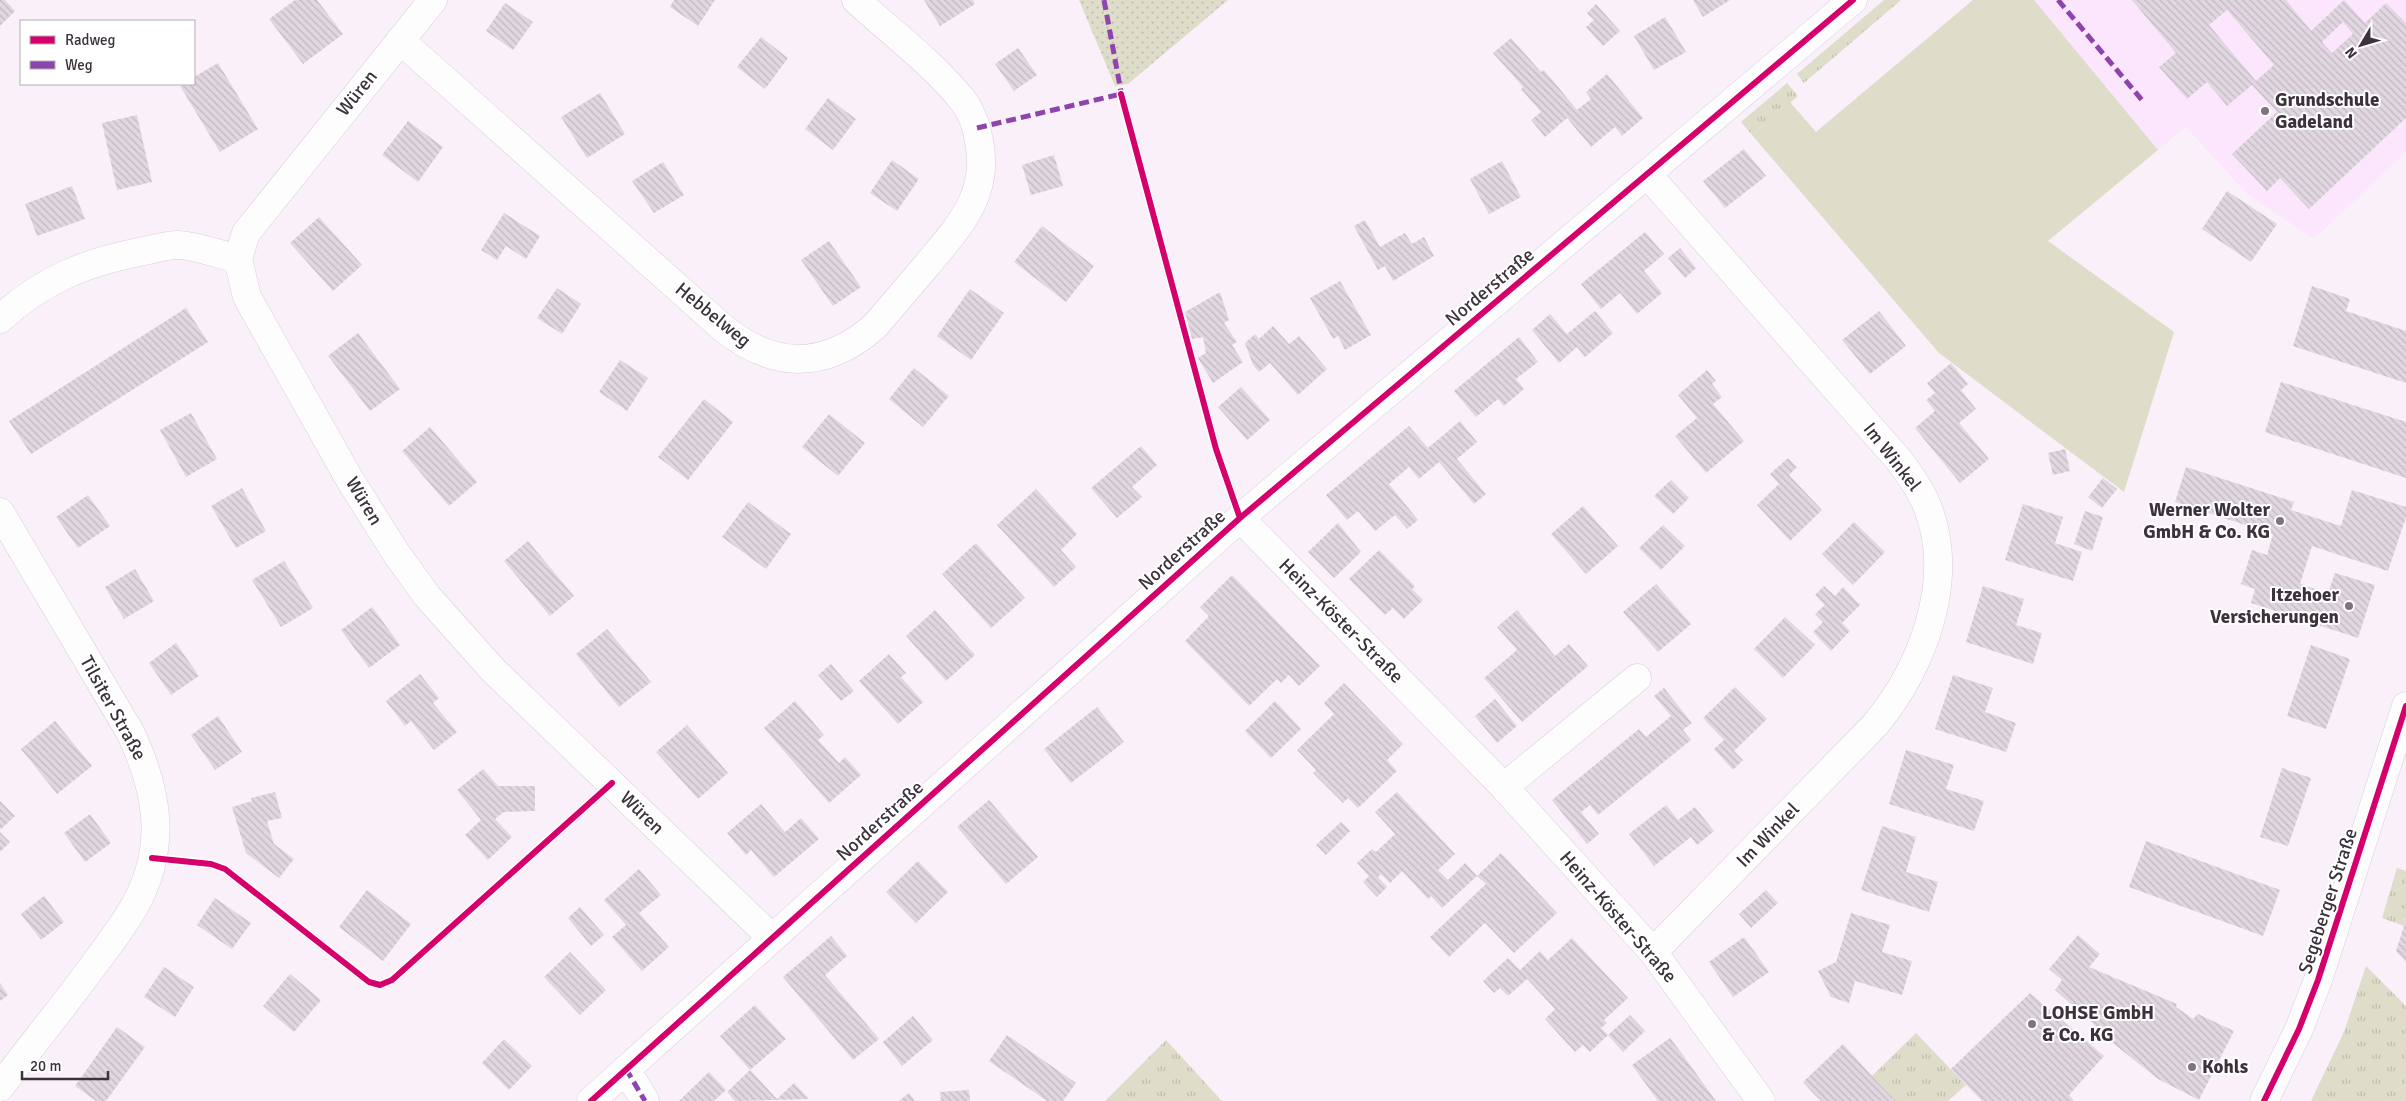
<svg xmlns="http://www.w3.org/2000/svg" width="2406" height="1101" viewBox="0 0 2406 1101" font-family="Signika,sans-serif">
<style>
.built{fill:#fce6fd}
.grass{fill:url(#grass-tufts)}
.park{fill:url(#park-dots)}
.pitch{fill:#ddddc9}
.building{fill:url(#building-back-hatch);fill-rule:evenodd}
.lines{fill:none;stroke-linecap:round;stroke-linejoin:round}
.minor-casing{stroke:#d8ced8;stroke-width:29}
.secondary-casing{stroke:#d8ced8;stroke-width:29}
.minor{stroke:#fefdfe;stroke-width:28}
.secondary{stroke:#fefdfe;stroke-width:28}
.quiet{stroke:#8e44ad;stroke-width:5;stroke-dasharray:10 5;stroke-linecap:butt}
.cycleway-casing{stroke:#fff;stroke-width:9}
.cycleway{stroke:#d6006c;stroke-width:6}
.poi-dot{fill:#7e747e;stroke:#fff;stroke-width:2}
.labels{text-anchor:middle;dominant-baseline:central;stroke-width:4;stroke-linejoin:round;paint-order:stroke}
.street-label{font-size:19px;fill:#3c323c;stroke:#fff}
.poi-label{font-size:19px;font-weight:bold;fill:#3c323c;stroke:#fff;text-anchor:start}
</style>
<defs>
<pattern id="grass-tufts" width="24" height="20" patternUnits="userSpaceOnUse" patternTransform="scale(1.25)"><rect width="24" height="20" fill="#ddddc9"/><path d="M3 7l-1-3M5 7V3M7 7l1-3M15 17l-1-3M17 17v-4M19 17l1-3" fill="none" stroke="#bfbeae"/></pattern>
<pattern id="park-dots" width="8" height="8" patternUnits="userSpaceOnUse" patternTransform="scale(1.25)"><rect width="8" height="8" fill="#ddddc9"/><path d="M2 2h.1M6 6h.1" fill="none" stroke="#bfbeae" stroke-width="1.8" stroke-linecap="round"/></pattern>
<pattern id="building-back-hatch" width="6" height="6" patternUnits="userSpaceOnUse" patternTransform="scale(1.25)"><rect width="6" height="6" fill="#e1d7e1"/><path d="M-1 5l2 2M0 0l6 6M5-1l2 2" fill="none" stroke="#c2b9c2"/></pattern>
</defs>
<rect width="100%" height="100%" fill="#faf0fa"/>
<path class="built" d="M2034 0H2406V152L2314 239 2247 194 2186 127 2158 150Z"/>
<path class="grass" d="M1884 0H1901L1804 83 1797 74Z
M1787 83 1798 96 1752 135 1741 122Z
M2397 868 2406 871V918L2404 926 2382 918Z
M2366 966 2406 1006V1101H2311L2344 1032Z
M1916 1033 1966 1085 1948 1101H1896L1872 1076Z
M1166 1040 1222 1101H1106V1100Z"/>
<path class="park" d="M1079 0H1228L1128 84 1115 86Z"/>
<path class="pitch" d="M1973 0H2034L2158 150 2048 241 2174 332 2124 492 1939 353 1752 135 1790 102 1816 132Z"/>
<path class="building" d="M0 0H5L15 11 0 26Z
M295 0H317L343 34 303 64 269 19Z
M674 0H715L698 26 670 7Z
M924 0H973L975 4 940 26Z
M1693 0H1730L1703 17Z
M2132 0H2286L2311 31 2344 0 2365 23 2386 3 2406 23V118L2309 209 2280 178 2267 191 2232 154 2277 112 2252 85 2227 106 2207 82 2187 99 2159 67 2176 53ZM2227 10 2274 65 2256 81 2209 25ZM2343 22 2353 34 2332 53 2322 42Z
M505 3 533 22 513 50 486 31Z
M1596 4 1620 31 1603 46 1586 27 1594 20 1587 13Z
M1665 17 1686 52 1654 70 1634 36Z
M761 37 788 58 765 89 737 67Z
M1511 38 1541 72 1544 70 1577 110 1591 99 1586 92 1607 74 1643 118 1622 136 1615 127 1591 147 1567 118 1545 137 1531 120 1541 112 1521 89 1523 87 1493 53Z
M1018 48 1037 75 1014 91 995 64Z
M218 63 258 129 220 152 180 86 194 84V77Z
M600 93 625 134 587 158 561 117Z
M828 98 856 119 833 150 805 129Z
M137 115 152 182 117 190 102 123Z
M408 121 443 147 418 182 382 155Z
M1744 149 1766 176 1725 208 1703 181Z
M1054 155 1063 186 1031 195 1022 165Z
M892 160 919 179 897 211 870 193Z
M1502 161 1521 197 1489 214 1470 179Z
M663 162 684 195 654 213 632 181Z
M72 186 85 219 37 236 25 204Z
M2227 191 2277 224 2251 262 2202 229Z
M504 213 540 236 526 259 506 246 497 260 481 250Z
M319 217 362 265 333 291 290 243Z
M1365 220 1380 247 1405 233 1412 244 1424 237 1434 256 1393 281 1385 266 1378 270 1354 226Z
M1042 226 1094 266 1066 302 1014 262Z
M1645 232 1664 254 1644 271 1662 293 1637 314 1620 293 1601 309 1581 284Z
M829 241 861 287 833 306 801 260Z
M1680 248 1696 268 1685 278 1668 258Z
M1340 281 1371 335 1345 350 1338 336 1333 339 1310 298Z
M2312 286 2350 299 2346 311 2406 331V383L2293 346Z
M557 288 581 304 562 334 537 318Z
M970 289 1004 313 971 360 937 336Z
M1220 292 1229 320 1224 323 1237 342 1232 345 1243 362 1213 383 1198 358 1206 353 1203 337 1192 339 1185 312Z
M186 308 208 342 31 454 9 421Z
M1595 311 1613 333 1585 357 1577 347 1559 363 1532 330 1550 314 1567 334Z
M1879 311 1906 346 1870 374 1842 340Z
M1273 326 1289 344 1299 336 1327 369 1298 395 1270 363 1259 372 1253 365 1245 343 1255 334 1259 339Z
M358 333 400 389 370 411 328 356Z
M1519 337 1538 362 1516 379 1524 389 1504 406 1498 399 1476 417 1454 391Z
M620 360 648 378 627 411 599 392Z
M1951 363 1968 384 1961 390 1976 409 1959 423 1989 459 1960 483 1915 428 1935 411 1926 400 1935 393 1927 383Z
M914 368 949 396 923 427 889 399Z
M1707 370 1716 381 1712 384 1722 397 1713 404 1744 441 1706 473 1675 436 1697 418 1678 395Z
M2281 382 2406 422V478L2265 432Z
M1241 387 1270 420 1247 440 1218 407Z
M704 399 733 422 688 480 658 457Z
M191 413 217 459 186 477 160 430Z
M829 414 865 443 838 476 802 447Z
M1460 421 1477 442 1457 459 1486 494 1474 504 1439 462 1419 479 1409 467 1389 484 1418 520 1407 529 1395 515 1375 531 1358 511 1347 520 1326 495 1409 426 1428 448Z
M430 427 477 482 449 506 402 451Z
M1141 446 1157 465 1132 487 1142 497 1117 518 1091 488Z
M2065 449 2070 471 2053 475 2048 453Z
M1788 458 1797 467 1789 475 1822 510 1790 541 1757 505 1779 484 1770 474Z
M2186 467 2294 502 2291 510 2341 526 2352 490 2406 507V517L2388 571 2312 546 2300 584 2328 593 2335 573 2375 585 2358 638 2251 603 2255 589 2241 584 2252 550 2267 555 2273 534 2175 502Z
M2103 478 2117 489 2102 508 2088 497Z
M1671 480 1689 498 1673 514 1654 496Z
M242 488 266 531 236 548 211 506Z
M1036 489 1077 534 1061 550 1076 567 1054 587 997 525Z
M88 495 110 526 78 548 56 517Z
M748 502 791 534 766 569 722 537Z
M2023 504 2063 517 2055 543 2082 552 2073 581 2005 560Z
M1583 506 1618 546 1586 574 1551 534Z
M2085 511 2103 517 2092 551 2074 544Z
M1854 522 1885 552 1853 585 1822 554Z
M1338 523 1361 552 1334 578 1308 552Z
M1663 525 1685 546 1661 570 1639 548Z
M528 541 574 596 550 616 504 561Z
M976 543 1025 598 991 628 942 574Z
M1379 550 1415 586 1412 589 1423 600 1404 619 1393 608 1385 615 1349 579Z
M284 561 313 608 281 627 252 580Z
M135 569 154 601 124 619 105 587Z
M1232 575 1320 666 1299 686 1289 675 1281 683 1277 679 1249 706 1185 641 1209 616 1200 607Z
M1656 584 1691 624 1658 652 1623 612Z
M1824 586 1835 596 1843 587 1860 605 1842 623 1850 631 1831 651 1813 632 1823 622 1815 614 1825 605 1815 595Z
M1983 586 2024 599 2016 625 2042 633 2033 664 1966 642Z
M372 607 400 645 369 668 341 630Z
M935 610 975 655 946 681 906 636Z
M1517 610 1555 656 1569 644 1588 666 1522 722 1484 678 1517 650 1497 627Z
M1785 617 1815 645 1783 678 1754 649Z
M607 629 651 682 619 707 576 654Z
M176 643 199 676 171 695 149 663Z
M2311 645 2350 659 2326 729 2287 716Z
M889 654 906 673 901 677 923 702 898 724 859 681Z
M831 664 854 691 841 701 818 675Z
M420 674 439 698 433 703 457 732 434 750 411 721 405 726 386 701Z
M1953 675 1993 688 1985 712 2016 723 2006 752 1935 729Z
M1344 683 1403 744 1387 760 1397 771 1358 808 1348 798 1343 803 1313 773 1316 770 1297 750 1334 714 1324 703Z
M1735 687 1767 719 1734 751 1743 760 1733 770 1714 749 1724 740 1703 718Z
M1664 688 1692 723 1683 730 1691 740 1598 815 1590 805 1581 812 1599 834 1587 844 1552 800 1639 729 1646 737 1671 716 1654 696Z
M1495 699 1517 726 1497 743 1475 716Z
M795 701 824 735 818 740 839 763 845 757 861 775 829 803 764 728Z
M1275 701 1301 729 1271 758 1245 731Z
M1097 707 1124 742 1071 783 1044 749Z
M218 716 242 752 215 770 191 735Z
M55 721 92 766 57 794 21 749Z
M687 725 728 773 698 799 656 752Z
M1906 750 1954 765 1946 789 1984 801 1974 831 1889 804Z
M2282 768 2311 778 2288 846 2260 837Z
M483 769 498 786H535V811L504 812 495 819 512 837 488 860 465 835 481 820 457 790Z
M275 792 282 818 267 821 274 844 294 859 279 878 246 853 232 807 252 801 251 798Z
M1397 792 1455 854 1438 870 1448 880 1465 863 1477 876 1442 908 1431 896 1428 899 1402 871 1390 883 1381 874 1378 877 1387 887 1377 897 1363 882 1369 876 1357 863 1372 849 1376 852 1395 834 1375 812Z
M989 800 1038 857 1006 884 957 827Z
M0 801 15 816 0 830Z
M761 804 785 832 801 818 819 839 774 877 751 850 746 855 727 833Z
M1666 805 1678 820 1695 807 1714 831 1697 845 1691 837 1654 866 1629 834Z
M90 814 111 843 85 862 64 833Z
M1341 822 1350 831 1326 855 1316 845Z
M1882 826 1916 837 1906 872 1938 882 1929 912 1861 890Z
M0 832 10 842 0 852Z
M2146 841 2280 890 2263 936 2129 887Z
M1501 853 1557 913 1514 953 1485 923 1449 957 1430 937 1486 884 1477 876Z
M918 861 948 892 916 923 886 892Z
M639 869 661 895 639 913 669 947 642 971 612 937 626 925 604 900Z
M367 890 411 924 383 961 339 927Z
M1766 890 1778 903 1751 928 1739 914Z
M44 896 64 922 41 940 21 914Z
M215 898 251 923 232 949 197 925Z
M580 907 604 935 591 946 568 918Z
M1851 913 1890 925 1882 952 1912 961 1902 995 1855 981 1849 1003 1831 997 1818 971 1836 962Z
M2406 920V962L2396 951Z
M2078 935 2100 954 2089 967 2177 1004 2176 1007 2193 1019 2198 1014 2234 1031 2199 1100 2158 1079 2094 1028 2096 1026 2055 990 2062 980 2049 969Z
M831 936 847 956 825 975 879 1039 853 1060 783 977Z
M1744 937 1769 972 1733 997 1709 962Z
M1572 938 1628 998 1604 1020 1607 1023 1601 1028 1608 1035 1630 1015 1645 1031 1623 1052 1608 1035 1590 1052 1583 1045 1575 1052 1545 1019 1555 1009 1527 979 1508 996 1500 988 1494 993 1483 981 1508 958 1520 970 1540 951 1548 960Z
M570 952 606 990 580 1015 544 977Z
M164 967 194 987 175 1017 144 997Z
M290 974 321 1000 294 1032 263 1006Z
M0 983 8 995 0 1001Z
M2030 993 2104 1056 2069 1095 2074 1101H1982L1951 1069Z
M755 1005 786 1039 750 1070 720 1036Z
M913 1016 933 1040 902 1066 883 1042Z
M117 1027 145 1047 106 1101H96L75 1086Z
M1007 1035 1076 1083 1063 1101H1047L989 1061Z
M1670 1038 1680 1051 1716 1101H1658L1632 1065Z
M504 1039 532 1066 509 1090 482 1063Z
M1843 1044 1872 1076 1896 1101H1821L1810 1090 1803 1082Z
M750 1070 777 1099 794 1083 809 1099 735 1101 727 1092Z
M709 1072 726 1090 714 1101H679Z
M969 1090 970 1101H941L940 1092Z
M909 1093 915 1101H899Z"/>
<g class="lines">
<defs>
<path id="minor" d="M433 0 246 233 238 259 247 297 350 480 396 553 427 596 493 670 772 938
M400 40 723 328C774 369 825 370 875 326 893 305 910 285 927 265 959 226 990 195 979 141 977 128 972 113 964 102 934 64 892 33 856 0
M1647 174 1898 459C1910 475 1921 490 1928 508 1956 582 1922 668 1875 725L1653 952
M0 319C43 279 87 262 144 251 155 249 167 245 178 245 193 245 222 255 238 259
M0 512 130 732C158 791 168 847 134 907 122 928 107 947 93 966 63 1007 31 1046 0 1087
M1240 518 1504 787 1653 952 1761 1101
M1504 787 1637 678
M626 1069 645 1101
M591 1101 1240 518 1853 0"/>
<path id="secondary" d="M2264 1101 2299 1029 2318 980 2406 706"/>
</defs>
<use href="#minor" class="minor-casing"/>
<use href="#secondary" class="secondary-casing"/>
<use href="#minor" class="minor"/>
<use href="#secondary" class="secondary"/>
<path class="quiet" d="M1104 0 1122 97
M2058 0 2142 100
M977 128 1121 94
M626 1069 645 1101"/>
<defs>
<path id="cycleway" d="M1121 94 1216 449 1240 518
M152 858 211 864 225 869 369 982 380 985 392 980 612 783
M591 1101 1240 518 1853 0
M2264 1101 2299 1029 2318 980 2406 706"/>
</defs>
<use href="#cycleway" class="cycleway-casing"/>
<use href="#cycleway" class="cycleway"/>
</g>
<g class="poi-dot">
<circle cx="2265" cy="111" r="5"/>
<circle cx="2280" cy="521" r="5"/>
<circle cx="2349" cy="606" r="5"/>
<circle cx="2032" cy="1024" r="5"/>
<circle cx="2192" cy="1067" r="5"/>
</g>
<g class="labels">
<g class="street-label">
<text transform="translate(357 93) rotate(-51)">Würen</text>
<text transform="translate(1490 287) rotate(-40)">Norderstraße</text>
<text transform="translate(713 315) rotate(39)">Hebbelweg</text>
<text transform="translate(1892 457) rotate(52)">Im Winkel</text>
<text transform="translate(364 501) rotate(59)">Würen</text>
<text transform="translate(1182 550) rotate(-42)">Norderstraße</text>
<text transform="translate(1341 621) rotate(45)">Heinz-Köster-Straße</text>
<text transform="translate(113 708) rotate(61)">Tilsiter Straße</text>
<text transform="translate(642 813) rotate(44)">Würen</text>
<text transform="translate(880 821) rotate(-42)">Norderstraße</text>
<text transform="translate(1768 835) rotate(-46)">Im Winkel</text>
<text transform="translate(2328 901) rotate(-72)">Segeberger Straße</text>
<text transform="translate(1618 917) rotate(49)">Heinz-Köster-Straße</text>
</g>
<g class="poi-label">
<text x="2275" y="100">Grundschule<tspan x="2275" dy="22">Gadeland</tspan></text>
<text x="2270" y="510" text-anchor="end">Werner Wolter<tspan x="2270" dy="22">GmbH &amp; Co. KG</tspan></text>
<text x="2339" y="595" text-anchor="end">Itzehoer<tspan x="2339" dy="22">Versicherungen</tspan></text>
<text x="2042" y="1013">LOHSE GmbH<tspan x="2042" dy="22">&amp; Co. KG</tspan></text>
<text x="2202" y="1067">Kohls</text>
</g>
</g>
<rect x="20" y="20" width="175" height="65" fill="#ffffff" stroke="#b1adb1"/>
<rect x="30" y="36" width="25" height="8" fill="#d6006c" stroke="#b1adb1"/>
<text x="65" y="45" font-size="15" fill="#3c323c">Radweg</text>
<rect x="30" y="61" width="25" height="8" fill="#8e44ad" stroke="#b1adb1"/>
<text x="65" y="70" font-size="15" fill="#3c323c">Weg</text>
<g transform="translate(2361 45) rotate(232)" stroke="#ffffff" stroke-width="4" paint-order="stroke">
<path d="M0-4L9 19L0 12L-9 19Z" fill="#3c323c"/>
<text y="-8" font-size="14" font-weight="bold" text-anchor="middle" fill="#3c323c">N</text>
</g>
<path d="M22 1071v8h86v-8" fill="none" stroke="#3c323c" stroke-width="2.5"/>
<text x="30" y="1071" font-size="15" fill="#3c323c" stroke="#ffffff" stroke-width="4" paint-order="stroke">20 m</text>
</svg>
